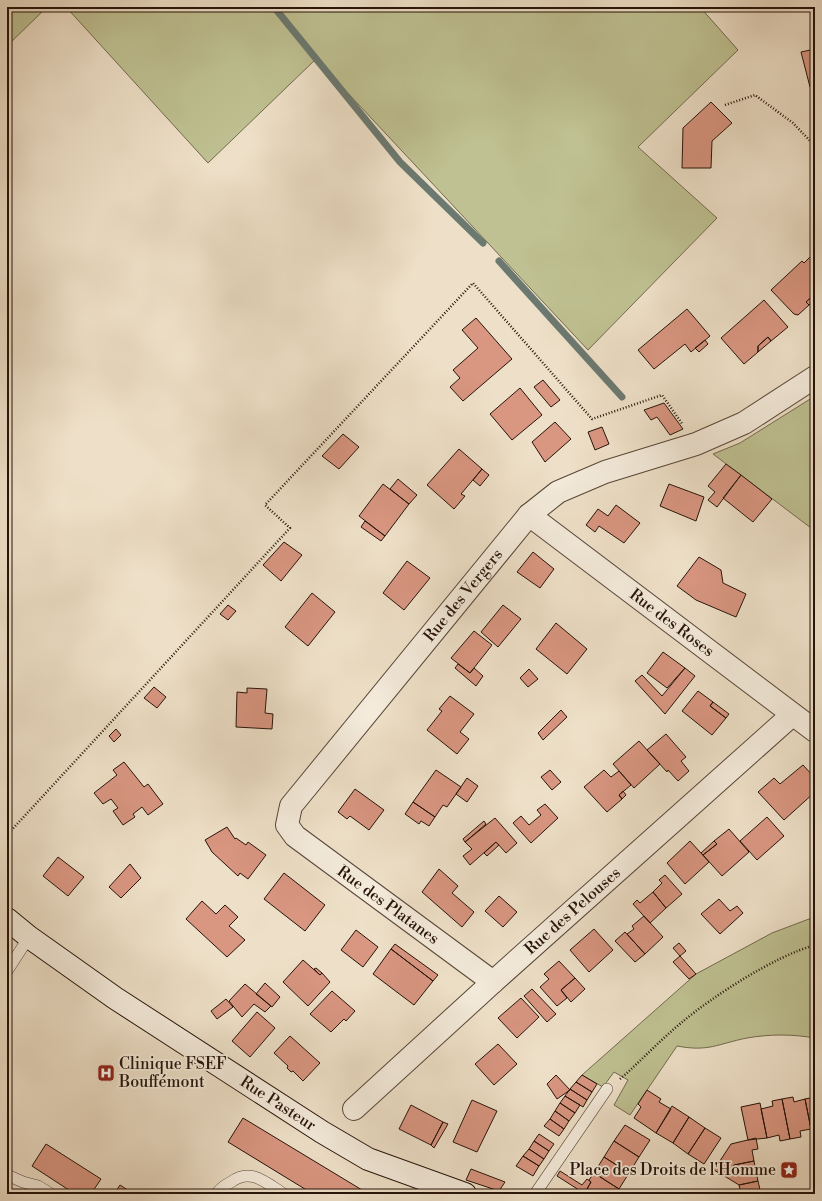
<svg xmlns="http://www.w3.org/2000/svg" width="822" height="1201" viewBox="0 0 822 1201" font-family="'Libre Bodoni',serif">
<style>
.green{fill:#bfc192;stroke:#726a4e}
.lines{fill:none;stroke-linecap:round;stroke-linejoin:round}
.stream{stroke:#6b7971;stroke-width:7}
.building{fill:#d99681;stroke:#261309}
.lane-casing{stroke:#584639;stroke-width:12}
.street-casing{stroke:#584639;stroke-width:24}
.secondary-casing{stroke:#261309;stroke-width:24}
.path{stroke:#261309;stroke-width:2.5;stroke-dasharray:1 2;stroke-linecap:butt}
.lane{stroke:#f4ebdb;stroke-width:11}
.street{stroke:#f4ebdb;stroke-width:22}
.secondary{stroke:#f4ebdb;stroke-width:22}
.labels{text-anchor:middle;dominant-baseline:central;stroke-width:3.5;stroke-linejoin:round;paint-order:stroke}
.street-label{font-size:16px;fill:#261309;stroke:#f4ebdb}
.poi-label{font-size:16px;fill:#261309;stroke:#f4ebdb;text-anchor:start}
</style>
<rect width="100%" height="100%" fill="#eee0c8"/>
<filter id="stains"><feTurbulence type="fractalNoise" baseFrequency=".005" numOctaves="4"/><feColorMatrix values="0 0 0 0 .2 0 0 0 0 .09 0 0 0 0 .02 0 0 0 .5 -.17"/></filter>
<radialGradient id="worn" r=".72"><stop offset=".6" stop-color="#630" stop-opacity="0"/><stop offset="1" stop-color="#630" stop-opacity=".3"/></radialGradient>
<path class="green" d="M7 7H47L7 46Z
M66 7H700L738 50 638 147 717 218 588 350 316 59 208 163Z
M815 396V531L713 454 740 443Z
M809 919H815V1038C792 1034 770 1034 747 1038 717 1044 709 1052 677 1046L630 1115 614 1105 628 1080 614 1072 603 1087 582 1075 696 974 772 933Z"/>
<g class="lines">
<path class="stream" d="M274 7 400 162 483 243
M499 261 622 397"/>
</g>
<path class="building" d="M815 49V86L810 87 801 52Z
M711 102 732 123 712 141 711 168H682L683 128Z
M815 224V232L811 228Z
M812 255 815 258V294L806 302 809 305 798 315 794 314 771 290 802 261 804 263Z
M810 298 813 301 809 305 806 302Z
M764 300 788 327 771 341 768 337 758 346V352L744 364 721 338Z
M687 309 710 336 691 352 685 344 654 369 638 350Z
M476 318 512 359 463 401 450 387 460 378 453 370 478 348 462 330Z
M768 337 771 341 758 352V346Z
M705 340 708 344 699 352 695 348Z
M543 380 560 400 551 407 534 387Z
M520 388 542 415 512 440 490 414Z
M664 403 683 429 670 435 657 417 651 420 644 410Z
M555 422 571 439 545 462 532 442Z
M602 427 609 444 595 450 588 432Z
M343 434 359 447 339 469 322 456Z
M459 449 482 469 461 494 465 496 454 509 427 485Z
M726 464 741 475 717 507 708 500 715 492 708 486Z
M482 469 489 475 480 486 473 480Z
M741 475 772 499 753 522 723 498Z
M398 479 417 495 409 504 390 489Z
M383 484 409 504 385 536 359 516Z
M669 484 704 497 696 521 660 506Z
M616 505 640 523 624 543 599 526 595 532 586 525 598 509 608 516Z
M365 521 385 536 381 541 361 527Z
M284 542 302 555 281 581 263 565Z
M533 552 554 569 540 588 517 572Z
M699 557 721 570 723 583 746 594 736 617 696 600 677 586Z
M407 561 430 578 404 610 383 593Z
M312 593 335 612 308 646 285 627Z
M228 605 236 611 228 620 220 614Z
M503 605 521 619 498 647 481 632Z
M556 623 587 649 567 674 536 649Z
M474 631 492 645 470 673 451 658Z
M663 652 685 668 667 688 647 673Z
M458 664 470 673 474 668 483 676 476 686 455 668Z
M685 668 695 676 665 714 635 681 642 675 662 696Z
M529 669 538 679 528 687 520 678Z
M154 687 166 697 157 708 144 698Z
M247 688 267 689 265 713 273 714 272 729 236 727 237 692 247 693Z
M698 691 713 702 710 706 726 718 712 735 682 711Z
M450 696 474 714 460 732 469 739 457 754 427 730 442 711 439 709Z
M713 702 729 714 726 718 710 706Z
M561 710 567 717 543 740 538 733Z
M116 729 121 735 114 742 109 736Z
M666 734 686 757 681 761 689 771 678 781 668 770 667 772 647 750Z
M639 741 660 764 634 788 613 764Z
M124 762 144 787 148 784 163 804 148 815 142 807 133 814 135 817 123 825 113 811 118 808 111 799 103 804 94 793 117 775 113 770Z
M803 765 815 778V792L784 820 758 792 774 778 780 784Z
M436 770 461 787 447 807 443 805 435 817 413 802Z
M550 770 561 782 552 790 541 777Z
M604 770 611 777 619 771 631 785 619 795 622 799 607 812 584 787Z
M467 778 478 786 467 802 456 794Z
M355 789 384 810 369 830 350 816 347 819 338 812Z
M623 791 626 795 622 799 619 795Z
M413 802 435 817 429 826 421 821 419 824 405 814Z
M545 804 558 818 531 843 513 823 521 816 529 825 541 815 537 810Z
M767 817 784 836 757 860 740 841Z
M495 818 517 843 506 853 496 842 470 865 463 856 472 849 465 842Z
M484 821 486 824 465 842 463 839Z
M227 827 235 839 236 838 246 845 248 842 266 855 248 879 240 873 238 876 212 852 205 840Z
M729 829 749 852 722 876 703 855 717 844 714 841Z
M690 841 709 862 685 884 667 863Z
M714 841 717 844 703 855 701 853Z
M496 842 499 845 487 856 484 853Z
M58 857 84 877 68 896 43 876Z
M130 864 141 878 121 898 109 887Z
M439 869 458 886 452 893 474 912 462 927 422 892Z
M284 873 325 905 305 931 264 899Z
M665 875 682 894 666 908 653 892 662 883 659 880Z
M653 892 666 908 650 923 633 904 637 900 640 903Z
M499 896 517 912 503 927 485 911Z
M719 899 730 911 737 906 743 913 720 934 701 914Z
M202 901 216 914 225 905 238 917 229 926 245 940 227 957 186 919Z
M644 916 663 937 645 954 627 934 634 929 632 926Z
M594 929 613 950 589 972 570 950Z
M356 930 378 947 363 967 341 950Z
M625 932 645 954 635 962 615 941Z
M679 943 686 951 680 956 673 948Z
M395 944 438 975 433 981 391 949Z
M391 949 433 981 414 1005 373 974Z
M680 956 696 974 689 979 673 962Z
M303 960 320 975 322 973 330 982 308 1006 283 982Z
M559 961 575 978 561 990 567 998 557 1006 540 987 549 979 544 974Z
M316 968 322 973 320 975 314 969Z
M575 978 585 989 571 1002 561 990Z
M265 983 280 997 272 1007 256 994Z
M245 984 271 1006 265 1012 254 1004 242 1017 229 1001Z
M532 989 556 1014 547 1022 524 996Z
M332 991 355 1011 346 1021 344 1019 331 1032 310 1014Z
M521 998 539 1017 517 1038 498 1018Z
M226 999 233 1007 217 1019 211 1011Z
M257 1012 275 1028 250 1057 232 1041Z
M290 1036 320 1063 303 1081 293 1071 291 1072 287 1068 288 1066 274 1053Z
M498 1044 517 1064 494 1085 475 1064Z
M556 1075 570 1090 557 1099 547 1084Z
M582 1075 597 1084 592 1092 576 1082Z
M576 1082 592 1092 587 1100 570 1089Z
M570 1089 587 1100 583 1107 565 1096Z
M647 1090 661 1099 659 1102 671 1109 656 1133 634 1118 641 1107 638 1104Z
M565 1096 580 1105 575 1113 560 1103Z
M793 1097 794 1102 805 1099 811 1129 800 1131 801 1137 790 1139 782 1099Z
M815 1097V1128L811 1129 805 1099Z
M782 1099 790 1139 780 1141 779 1135 767 1138 761 1109 773 1106 772 1101Z
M472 1100 497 1111 477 1152 453 1142Z
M560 1103 575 1113 569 1121 555 1111Z
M760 1103 767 1138 748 1140 741 1107Z
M411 1105 443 1122 431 1145 399 1129Z
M672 1106 689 1117 673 1143 656 1133Z
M555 1111 569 1121 564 1129 550 1119Z
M689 1117 705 1128 688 1154 673 1143Z
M243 1118 367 1193 313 1194 228 1142Z
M550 1119 564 1129 559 1136 544 1126Z
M443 1122 448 1124 434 1148 431 1145Z
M625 1125 650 1140 639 1157 614 1141Z
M705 1128 721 1138 704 1164 688 1154Z
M539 1134 554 1144 549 1151 534 1141Z
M756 1138 758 1149 752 1150 754 1161 734 1165 726 1177 714 1170 731 1144Z
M534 1141 549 1151 544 1159 529 1149Z
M614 1141 639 1157 629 1173 604 1157Z
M46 1144 101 1179 91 1194H75L32 1166Z
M529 1149 544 1159 539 1166 523 1156Z
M523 1156 539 1166 533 1176 516 1166Z
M604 1157 629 1173 619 1189 594 1173Z
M754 1161 758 1181 739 1185 726 1177 734 1165Z
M471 1169 505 1182 499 1191 466 1180Z
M560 1171 582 1185 587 1179 591 1182 584 1194H577L579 1190 557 1176Z
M594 1173 619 1189 616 1194H584L591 1182 589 1180Z
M758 1181 761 1194H741L739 1185Z
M120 1185 134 1194H114Z"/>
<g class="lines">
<defs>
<path id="lane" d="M7 971 29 937
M7 1175 23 1182 38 1186 51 1194
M216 1194C220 1189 225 1185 231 1182 251 1167 266 1183 284 1194
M535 1194 607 1089"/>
<g id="street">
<path id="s1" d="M529 515 815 731"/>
<path id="s2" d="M493 982 295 836 287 825 291 806 529 515 558 492 605 472 696 444 744 423 815 377"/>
<path id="s3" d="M354 1109 493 982 792 715"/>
</g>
<g id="secondary">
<path id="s4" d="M7 919 29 937 115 998 322 1132 368 1159 465 1194"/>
</g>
</defs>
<use href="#lane" class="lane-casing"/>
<use href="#street" class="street-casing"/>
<use href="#secondary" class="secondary-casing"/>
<path class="path" d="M725 105 755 95 793 123 815 146
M7 835 290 528 265 505 473 283 592 419 662 395 683 425
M620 1079C641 1061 659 1041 681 1023 713 996 775 956 815 945"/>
<use href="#lane" class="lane"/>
<use href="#street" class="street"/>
<use href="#secondary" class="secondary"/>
</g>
<defs>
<symbol id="hospital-square" viewBox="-11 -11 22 22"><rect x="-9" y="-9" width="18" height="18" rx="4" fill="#8f2418" stroke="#f4ebdb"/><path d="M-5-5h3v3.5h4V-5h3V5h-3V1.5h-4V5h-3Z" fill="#fff"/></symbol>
<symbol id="sight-square" viewBox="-11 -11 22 22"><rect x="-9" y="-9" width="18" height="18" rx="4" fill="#8f2418" stroke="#f4ebdb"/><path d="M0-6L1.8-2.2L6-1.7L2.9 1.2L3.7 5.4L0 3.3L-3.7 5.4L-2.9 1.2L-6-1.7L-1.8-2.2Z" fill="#fff"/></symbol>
</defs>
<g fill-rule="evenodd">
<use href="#hospital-square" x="96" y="1063" width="20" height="20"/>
<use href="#sight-square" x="779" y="1160" width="20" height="20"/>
</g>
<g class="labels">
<g class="street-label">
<text stroke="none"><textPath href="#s2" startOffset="551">Rue des Vergers</textPath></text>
<text stroke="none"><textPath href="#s1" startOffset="179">Rue des Roses</textPath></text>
<text transform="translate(388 905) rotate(36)">Rue des Platanes</text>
<text stroke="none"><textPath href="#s3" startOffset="295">Rue des Pelouses</textPath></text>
<text stroke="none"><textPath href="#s4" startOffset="328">Rue Pasteur</textPath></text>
</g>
<g class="poi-label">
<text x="119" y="1064">Clinique FSEF<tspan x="119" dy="18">Bouffémont</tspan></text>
<text x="776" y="1170" text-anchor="end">Place des Droits de l'Homme</text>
</g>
</g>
<rect width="822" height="1201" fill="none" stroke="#eee0c8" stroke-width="24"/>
<rect x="8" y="8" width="806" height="1185" fill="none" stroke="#261309" stroke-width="2"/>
<rect x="12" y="12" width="798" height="1177" fill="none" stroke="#261309"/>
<rect width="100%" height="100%" filter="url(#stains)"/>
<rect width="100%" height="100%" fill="url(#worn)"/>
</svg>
